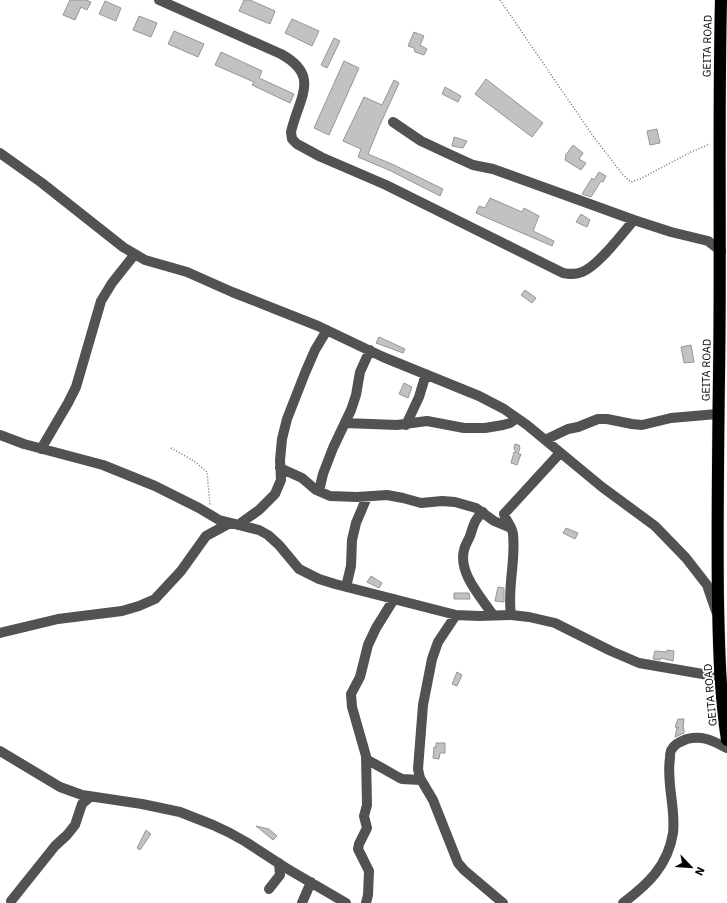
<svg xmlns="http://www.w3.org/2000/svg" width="727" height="903" viewBox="0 0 727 903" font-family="'IBM Plex Sans',sans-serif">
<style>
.building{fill:#c2c2c2;stroke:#969696}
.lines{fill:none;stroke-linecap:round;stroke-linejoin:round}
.highway-casing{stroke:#dbdbdb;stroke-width:13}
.path{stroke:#747474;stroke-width:1.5;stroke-dasharray:1 2;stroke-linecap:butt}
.minor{stroke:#525252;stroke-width:10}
.highway{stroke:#000;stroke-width:12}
.labels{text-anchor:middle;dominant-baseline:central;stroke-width:3.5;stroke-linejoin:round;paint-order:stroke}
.street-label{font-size:11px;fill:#000;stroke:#fff}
</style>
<rect width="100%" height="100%" fill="#fff"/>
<path class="building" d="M70 0H86L91 2 87 10 81 7 75 20 63 15Z
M244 0H250L275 11 270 24 239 11Z
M105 1 121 8 116 21 99 14Z
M139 16 157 23 151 37 133 30Z
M292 19 319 31 312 46 285 33Z
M174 31 204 44 198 57 168 44Z
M414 32 424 36 420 45 427 49 424 55 415 52 414 48 408 46Z
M334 38 340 41 327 68 321 65Z
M221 52 262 71 259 78 294 94 290 103 252 85 254 82 215 65Z
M344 61 359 68 329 135 314 128Z
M486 79 543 123 532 137 475 94Z
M394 80 399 83 379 127 368 154 394 165 443 189 440 196 391 171 358 157 361 149 343 141 364 97 382 105Z
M445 87 461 96 458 102 442 94Z
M657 129 660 143 650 145 647 131Z
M454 137 467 141 463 148 452 146Z
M573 145 583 153 579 159 586 163 581 170 565 160 566 156H565Z
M599 172 606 176 603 182 601 181 591 197 582 194 592 178 594 180Z
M490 198 522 212 524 208 539 216 533 231 554 241 552 246 476 213 479 206 485 208Z
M581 214 590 220 587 227 576 222Z
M525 290 536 298 532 303 521 295Z
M379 337 405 349 403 353 376 343Z
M691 345 694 362 684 363 681 347Z
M404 383 412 387 408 398 399 394Z
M515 444 519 445 520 448 518 454H521L517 465 511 463 514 452 516 453 514 448Z
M566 528 578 533 575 539 563 533Z
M371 576 382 583 379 588 367 582Z
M498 587 504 588V602L495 601Z
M454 593H469L470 599H454Z
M667 650 674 651 673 661 661 658 660 660 653 659 655 651 667 652Z
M457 672 462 675 457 686 452 684Z
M678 719H684L683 729H684V733L675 737 677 728H679L675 727Z
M436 743H445V753H440L439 759 433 758 434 747H436Z
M256 826 269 829 277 836 273 840Z
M146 830 151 834 140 850 137 848Z"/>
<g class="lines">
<defs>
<path id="highway" d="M721 0C718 125 721 251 719 376 718 452 717 527 718 603 719 649 720 695 727 740"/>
</defs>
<use href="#highway" class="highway-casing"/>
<path class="path" d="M500 0 593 136 623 175 631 182 640 179 691 152 710 144
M171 448 194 461 207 472 210 505"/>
<path class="minor" d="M159 0 281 54C321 76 299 97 291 132L292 139 297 144 321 157 386 185 563 273C570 274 575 275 582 272 598 266 622 234 634 220
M393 122 421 141 451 155 473 165 493 169 634 220 671 232 708 241 721 251
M0 153 42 183 123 247 145 260 187 272 232 292 318 326 383 357 479 396 504 409 527 425 602 487 655 526 686 558 707 585 716 611
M345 423 397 425 427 421 464 428H485L503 425 510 423 517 418
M406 425 419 397 426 374
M0 435 24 444 103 465 155 486 199 508 219 520 259 530 268 535 279 545 299 569 319 579 335 584 456 615 479 616 511 615 529 617 555 623 611 651 639 663 720 677
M545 440 568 429 578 427 598 419H607L632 424 642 425 671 418 717 414 718 417
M41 449 68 403 76 387 101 301 112 283 135 254
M280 468 302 478 316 490 330 496 357 497 387 495 403 498 421 503 442 501 455 502 476 508 494 521 511 528
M319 491 323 474 333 448 351 410 356 395 360 372 370 350
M483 512C475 518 473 527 470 536 468 541 465 545 464 550 458 573 481 597 493 615
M238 525 259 510 275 494 281 480 280 460 282 439 287 419 305 373 315 350 327 330
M346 587 351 566 352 540 356 523 367 497
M456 615 438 642 432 659 423 705 418 769 420 778 433 800 458 863 464 870 503 903
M511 615C507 588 516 561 513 534 512 526 506 521 504 514L560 453
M0 633 58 619 122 611 139 606 155 599 181 571 206 536 230 523
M0 751 60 787 82 795 142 804 180 812 213 825 230 833 246 842 286 868 346 903
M366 759 398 777 402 779 421 780
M269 889 280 875 279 863
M11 901 55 846 67 835 75 825 82 804 90 797
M302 903 311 882
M366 903 368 895 369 871 358 849 359 844 367 828 364 816 367 805 366 756 352 707 351 694 360 677 368 645 376 628 394 599
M623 903C647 885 668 866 673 833 676 808 666 783 670 758 670 755 670 751 672 749 675 743 682 741 687 739 703 735 713 741 727 748"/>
<use href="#highway" class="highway"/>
</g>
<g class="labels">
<g class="street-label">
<text transform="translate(707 46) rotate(-89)">GEITA ROAD</text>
<text transform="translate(706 370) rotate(-89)">GEITA ROAD</text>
<text transform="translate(710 695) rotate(-95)">GEITA ROAD</text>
</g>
</g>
<g transform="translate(691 867) rotate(115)" stroke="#ffffff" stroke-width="3" paint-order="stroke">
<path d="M0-3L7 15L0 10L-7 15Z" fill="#000000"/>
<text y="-6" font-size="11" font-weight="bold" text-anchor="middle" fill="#000000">N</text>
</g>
</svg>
